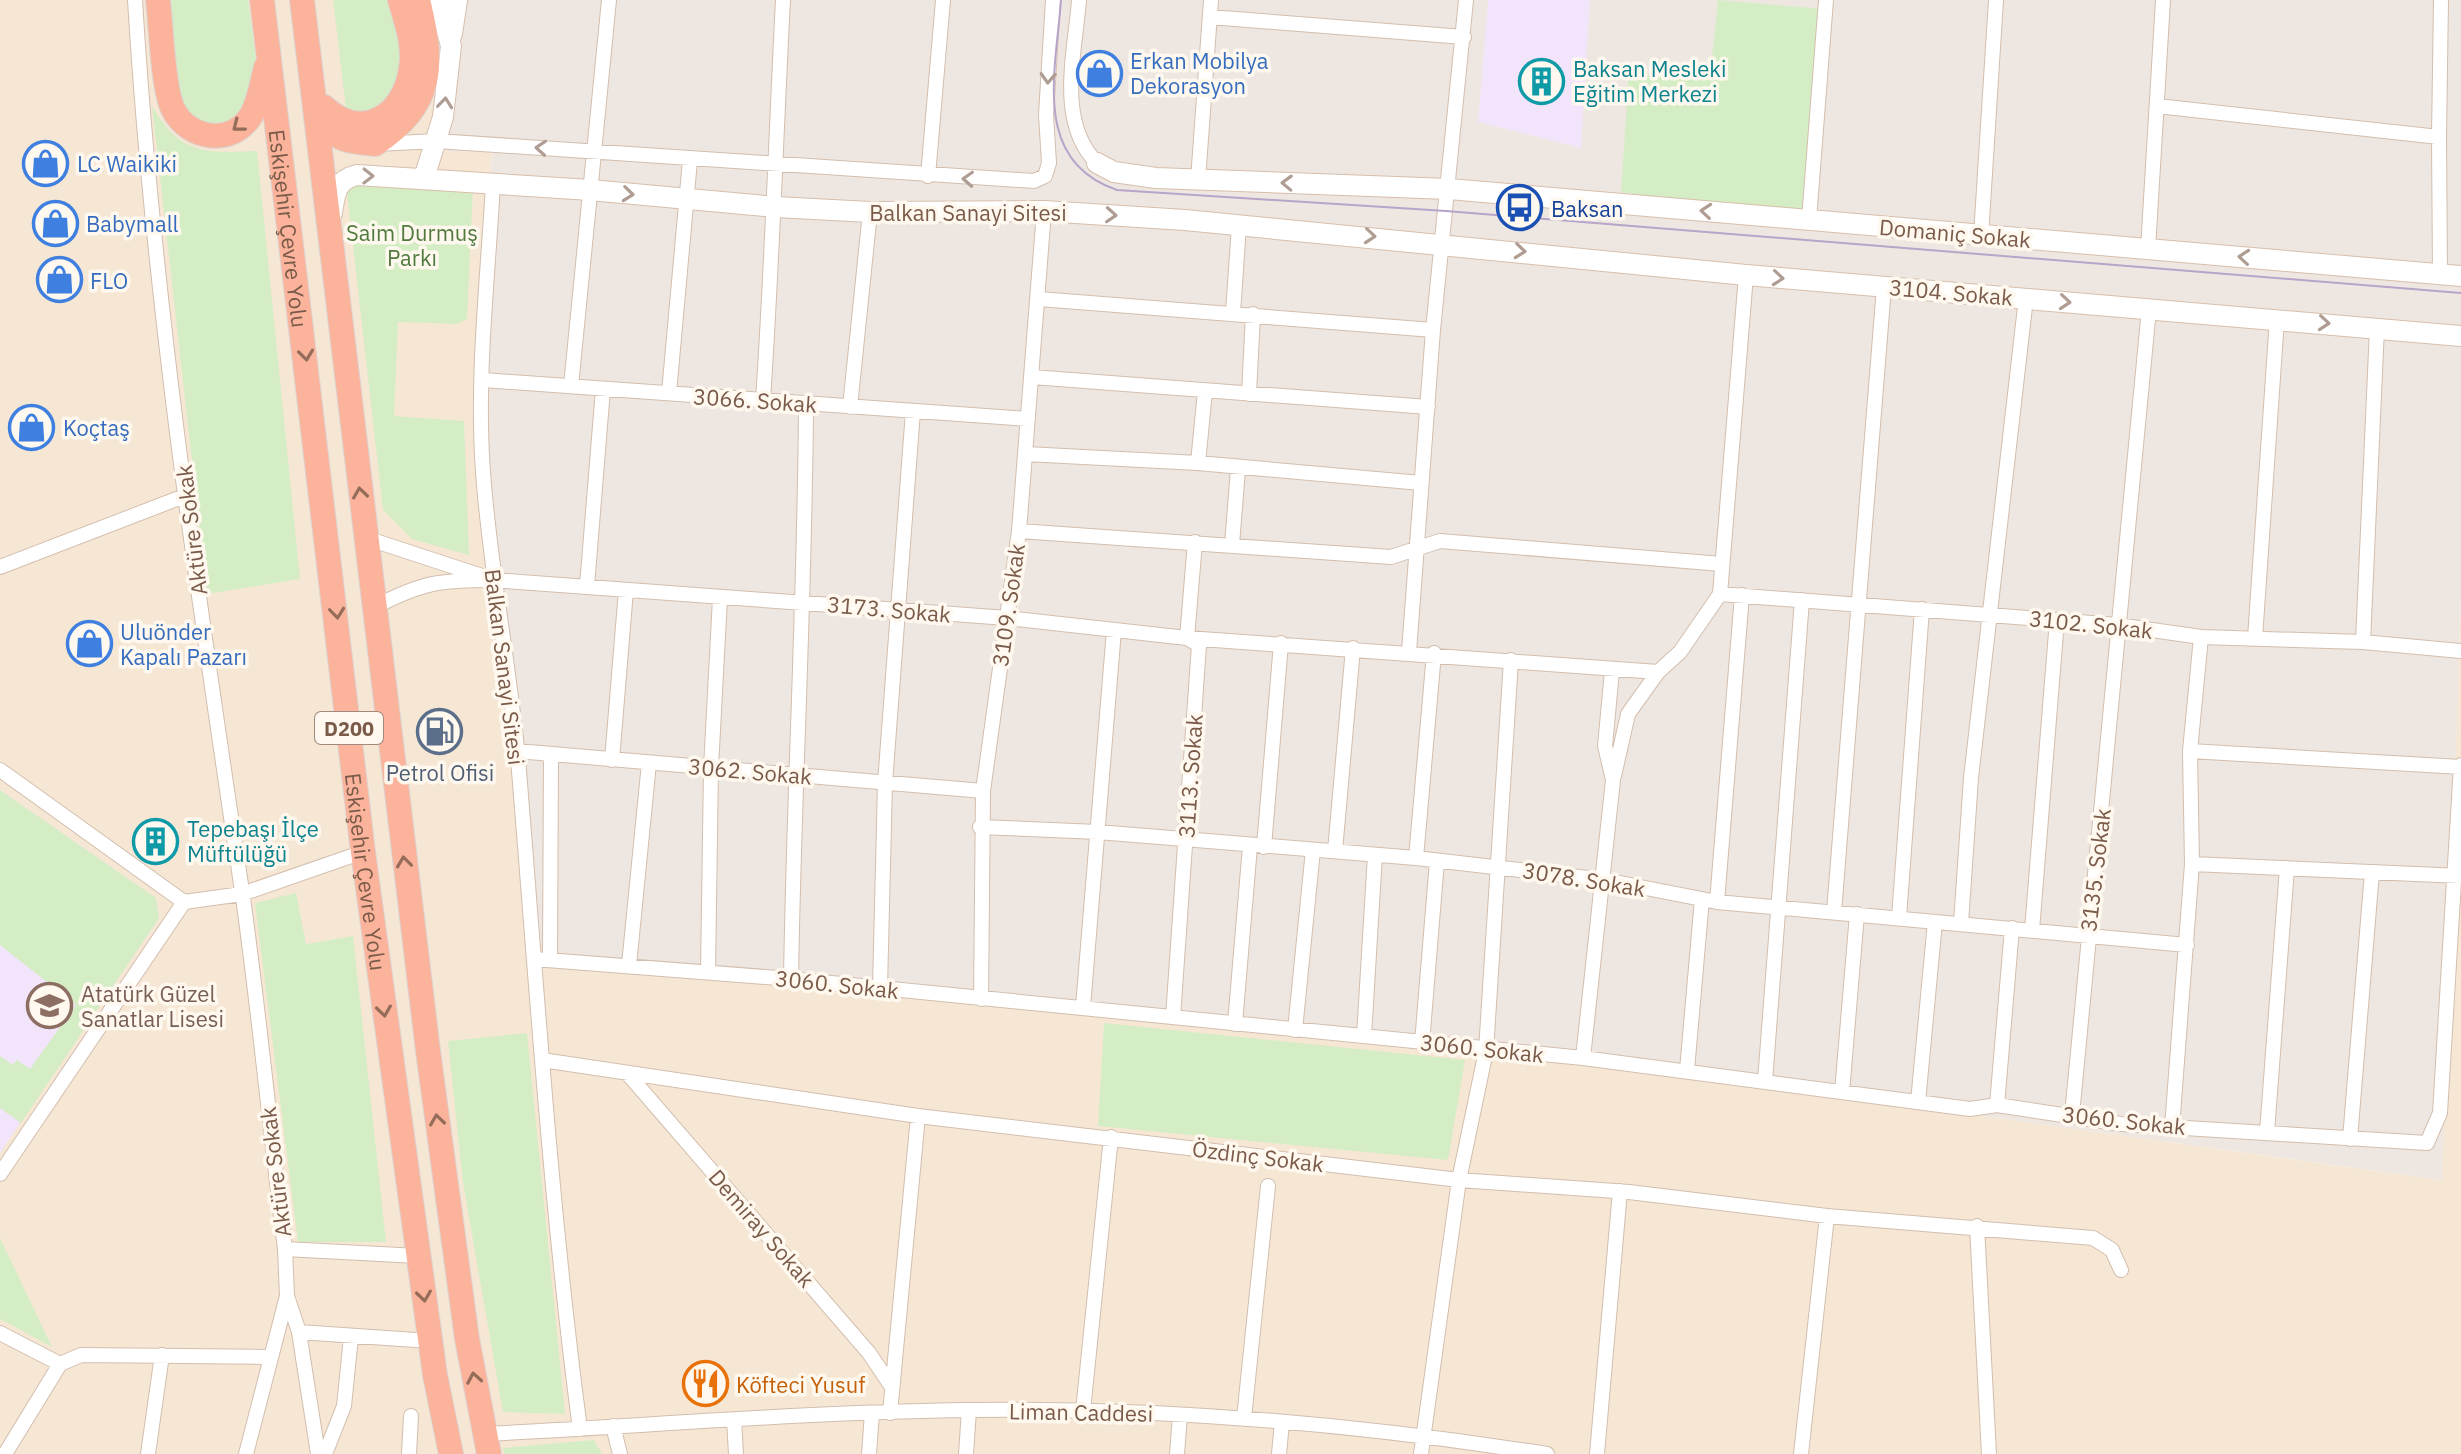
<svg xmlns="http://www.w3.org/2000/svg" width="2461" height="1454" viewBox="0 0 2461 1454" font-family="'IBM Plex Sans',sans-serif">
<style>
.residential{fill:#f6e7d5}
.industrial{fill:#eee7e1}
.education{fill:#f2e4fa}
.green{fill:#d5edc4}
.lines{fill:none;stroke-linecap:round;stroke-linejoin:round}
.street-casing{stroke:#d3beae;stroke-width:16}
.secondary-casing{stroke:#d7beab;stroke-width:22}
.highway-casing{stroke:#dcd4d0;stroke-width:26}
.street{stroke:#fff;stroke-width:14}
.secondary{stroke:#fff;stroke-width:20}
.highway{stroke:#fbb39b;stroke-width:24}
.tram{stroke:#b7a4c9;stroke-width:2}
.oneway{stroke:#af9c92}
.oneway2{stroke:#946c59}
.labels{text-anchor:middle;dominant-baseline:central;stroke-width:7;stroke-linejoin:round;paint-order:stroke}
.shield{fill:#fff8ef;stroke:#a2897b;stroke-width:2}
.shield-label{font-size:20px;font-weight:bold;fill:#7a5a49}
.shop-label{font-size:22px;fill:#366cbe;stroke:#fff8ef;text-anchor:start}
.culture-label{font-size:22px;fill:#0d838f;stroke:#fff8ef;text-anchor:start}
.transit-label{font-size:22px;fill:#164399;stroke:#fff8ef;text-anchor:start}
.street-label{font-size:22px;fill:#7a5a49;stroke:#fff8ef}
.park-label{font-size:22px;fill:#507a3d;stroke:#fff8ef}
.service-label{font-size:22px;fill:#4e5e75;stroke:#fff8ef}
.education-label{font-size:22px;fill:#785e54;stroke:#fff8ef;text-anchor:start}
.food-label{font-size:22px;fill:#c56008;stroke:#fff8ef;text-anchor:start}
</style>
<rect width="100%" height="100%" fill="#fef5e7"/>
<path class="residential" d="M0 0H448V151L492 150 477 431 1480 1046 2441 1180 2461 597V1454H0Z"/>
<path class="industrial" d="M448 0H2461V597L2442 1180 1480 1046 540 953 477 431 492 151 448 152Z"/>
<path class="education" d="M1488 0H1590L1581 148 1478 122Z
M0 790 156 898 159 918 0 1153Z"/>
<path class="green" d="M167 0H248L259 83 249 111 207 132 174 104Z
M333 0H393L403 80C386 99 373 119 346 109Z
M1718 0 1823 9 1807 212 1692 203 1621 192 1629 72 1698 79 1700 70 1710 75Z
M152 106C180 155 205 153 257 151L300 579 207 594Z
M346 184 473 188 467 319 457 324 398 322 394 416 464 421 469 555 412 539 383 510Z
M0 790 156 898 159 918 21 1123 0 1108V1056L13 1065 17 1060 30 1069 76 1005 0 945Z
M296 893 306 944 353 936 386 1242H298L255 903Z
M1104 1023 1465 1060 1448 1160 1098 1126Z
M527 1033 565 1414 503 1412 463 1183 448 1041Z
M0 1238 52 1347 0 1319Z
M594 1440 602 1454H505L503 1448Z"/>
<g class="lines">
<defs>
<path id="street" d="M135 0C153 298 198 596 242 891 259 1010 270 1130 285 1249L287 1296 246 1454
M1079 0C1075 53 1056 122 1097 163
M1210 17 1464 37
M2157 106 2439 137 2441 0
M2439 137 2440 274
M377 144 437 141 1034 181 1045 176 1049 163 1046 115 1053 0
M928 176 943 0
M1198 180 1211 0
M493 183C488 278 476 376 483 472 490 572 511 671 519 771 537 991 551 1211 580 1429
M1809 220 1826 0
M1981 236 1996 0
M2148 249 2163 0
M1039 299 1433 330
M1233 313 1239 225
M1032 377 1428 407
M483 380 1028 419
M571 386 609 0
M669 393 690 160
M1249 394 1253 314
M763 400C772 267 776 134 783 0
M850 407 870 212
M1026 454 1198 463 1421 483
M1198 463 1205 391
M1019 531 1391 557 1440 541 1722 564
M366 538 482 576
M1232 545 1238 469
M0 567 187 495
M587 586 603 389
M1720 594 2117 625 2201 637 2363 642 2461 651
M375 607C422 582 441 580 493 580L1007 618 1187 638 1658 672 1680 652 1720 594 1746 275
M2255 638 2277 319
M2363 642 2377 328
M1409 652 1433 330 1466 0
M517 751 983 791
M2190 751 2461 767
M612 760 626 590
M0 770 184 902 242 894 363 852
M1614 776 1628 714 1658 672
M980 827 1098 832 1416 858 1605 880 1717 902 2187 945
M1264 847 1281 643
M1335 851 1353 648
M1416 858 1434 653
M2192 864 2461 876
M1717 902 1742 595
M1834 912 1884 287
M1899 917 1922 609
M1961 923 1971 778 2026 298
M2032 930 2057 620
M534 959 791 979 1583 1058 1970 1109 1997 1105 2121 1124 2427 1143 2440 1113 2461 765
M550 960 551 754
M629 965 649 763
M708 972 711 768 720 598
M791 979C794 787 805 596 806 403
M880 988 885 783 913 411
M981 999 983 791 1019 531 1044 211
M1083 1007 1114 630
M1173 1017 1199 645 1187 638 1195 542
M1235 1024 1250 846
M1295 1030 1313 850
M1364 1036 1375 855
M1422 1043 1437 861
M1583 1058 1613 780 1605 746 1612 671
M542 1060 918 1116 1459 1180 1629 1192 1827 1216 2093 1238 2112 1250 2121 1270
M1687 1070 1702 899
M627 1073 869 1353 892 1387
M1765 1081 1802 600
M1842 1092 1857 914
M1918 1102 1935 922
M1997 1105 2012 928
M2072 1115 2149 309
M2172 1127 2192 864 2190 751 2201 637
M2267 1132 2287 868
M2350 1139 2372 872
M0 1174 184 902
M1977 1226 1989 1454
M285 1249 418 1256
M287 1296 299 1332 318 1454
M299 1332 430 1341
M0 1333 60 1364 81 1355 269 1357
M1083 1411 1111 1137
M890 1413 918 1116
M1244 1418 1268 1186
M734 1420 736 1454
M613 1426 620 1454
M484 1434C645 1426 807 1412 968 1410 1162 1407 1356 1424 1547 1454
M5 1454 60 1364
M148 1454 162 1355
M325 1454 344 1406 351 1337
M409 1454 411 1416
M869 1454 872 1413
M966 1454 969 1410
M1177 1454 1180 1415
M1279 1454 1282 1422
M1421 1454 1459 1180 1486 1051 1511 660
M1597 1454 1620 1191
M1801 1454 1827 1216"/>
<path id="secondary" d="M452 34 457 0
M1097 163 1114 172 1156 178 1449 189 2461 276
M424 178 443 117 451 46 439 0
M332 213C335 193 336 180 357 175L590 190 776 207 870 212 1044 211 1185 220 1746 275 2461 336"/>
<g id="highway">
<path d="M158 0C161 25 163 90 173 109 188 140 233 147 252 114 259 101 262 83 266 67"/>
<path id="s1" d="M262 0 363 852 435 1375 451 1454"/>
<path d="M302 0 428 1051 467 1339 489 1454"/>
<path d="M319 107C329 140 344 141 375 144 435 103 434 66 418 0"/>
<path d="M324 107C363 143 405 115 411 68 415 45 406 22 400 0"/>
</g>
</defs>
<use href="#street" class="street-casing"/>
<use href="#secondary" class="secondary-casing"/>
<use href="#highway" class="highway-casing"/>
<use href="#street" class="street"/>
<use href="#secondary" class="secondary"/>
<use href="#highway" class="highway"/>
<path class="tram" d="M1061 0C1056 71 1031 161 1117 190L1446 211 2461 293"/>
</g>
<defs><path id="oneway-chevron" d="M-2-3.5L2.5 0L-2 3.5" fill="none" stroke-width="1.6" stroke-linecap="round" stroke-linejoin="round" transform="scale(2)"/></defs>
<g class="oneway">
<use href="#oneway-chevron" transform="translate(1048 78) rotate(93)"/>
<use href="#oneway-chevron" transform="translate(445 103) rotate(-84)"/>
<use href="#oneway-chevron" transform="translate(541 148) rotate(-176)"/>
<use href="#oneway-chevron" transform="translate(368 176) rotate(1)"/>
<use href="#oneway-chevron" transform="translate(968 179) rotate(-177)"/>
<use href="#oneway-chevron" transform="translate(1287 183) rotate(-178)"/>
<use href="#oneway-chevron" transform="translate(628 194) rotate(6)"/>
<use href="#oneway-chevron" transform="translate(1706 211) rotate(-175)"/>
<use href="#oneway-chevron" transform="translate(1111 215) rotate(4)"/>
<use href="#oneway-chevron" transform="translate(1370 236) rotate(5)"/>
<use href="#oneway-chevron" transform="translate(1520 251) rotate(6)"/>
<use href="#oneway-chevron" transform="translate(2244 257) rotate(-175)"/>
<use href="#oneway-chevron" transform="translate(1778 278) rotate(5)"/>
<use href="#oneway-chevron" transform="translate(2065 302) rotate(5)"/>
<use href="#oneway-chevron" transform="translate(2324 323) rotate(5)"/>
</g>
<g class="oneway2">
<use href="#oneway-chevron" transform="translate(238 126) rotate(142)"/>
<use href="#oneway-chevron" transform="translate(306 355) rotate(83)"/>
<use href="#oneway-chevron" transform="translate(360 493) rotate(-98)"/>
<use href="#oneway-chevron" transform="translate(337 613) rotate(84)"/>
<use href="#oneway-chevron" transform="translate(404 862) rotate(-97)"/>
<use href="#oneway-chevron" transform="translate(384 1011) rotate(82)"/>
<use href="#oneway-chevron" transform="translate(437 1120) rotate(-98)"/>
<use href="#oneway-chevron" transform="translate(424 1296) rotate(82)"/>
<use href="#oneway-chevron" transform="translate(474 1378) rotate(-100)"/>
</g>
<defs>
<symbol id="shop-ring" viewBox="-11 -11 22 22"><circle r="9.5" fill="#fff8ef" stroke="#3f7fe0" stroke-width="1.5"/><path d="M-5-2.5h2.3a2.7 3.5 0 0 1 5.4 0H5L5.5 6h-11ZM-1.5-2.5h3a1.5 2.3 0 0 0-3 0Z" fill="#3f7fe0"/></symbol>
<symbol id="building-ring" viewBox="-11 -11 22 22"><circle r="9.5" fill="#fff8ef" stroke="#0f9aa8" stroke-width="1.5"/><path d="M-4-6H4V6H1V3H-1V6H-4ZM-2.5-4.3h1.7v1.8h-1.7ZM.8-4.3h1.7v1.8H.8ZM-2.5-1h1.7V.8h-1.7ZM.8-1h1.7V.8H.8Z" fill="#0f9aa8"/></symbol>
<symbol id="bus-ring" viewBox="-11 -11 22 22"><circle r="9.5" fill="#fff8ef" stroke="#1a4fb4" stroke-width="1.5"/><path d="M-5-6H5V4H4V6H2V4H-2V6H-4V4H-5ZM-3.5-4V0h7V-4ZM-3.5 1.2v1.5H-2V1.2ZM2 1.2v1.5H3.5V1.2Z" fill="#1a4fb4"/></symbol>
<symbol id="fuel-ring" viewBox="-11 -11 22 22"><circle r="9.5" fill="#fff8ef" stroke="#5c6f8a" stroke-width="1.5"/><path d="M-5.5-6h7V0h2V4h1.3V-2.5L3-4.5l.8-.8L6-3V5H2.5V1h-1V6h-7ZM-4.2-4.7v3.2H.2V-4.7Z" fill="#5c6f8a"/></symbol>
<symbol id="school-ring" viewBox="-11 -11 22 22"><circle r="9.5" fill="#fff8ef" stroke="#8d6e63" stroke-width="1.5"/><path d="M0-5L7-2L0 1L-7-2ZM-4 1L0 2.5L4 1V4Q0 6-4 4Z" fill="#8d6e63"/></symbol>
<symbol id="restaurant-ring" viewBox="-11 -11 22 22"><circle r="9.5" fill="#fff8ef" stroke="#e8710a" stroke-width="1.5"/><path d="M-5-6h1v4h1v-4h1v4h1v-4h1v5L-1.5 .5V6h-2V.5L-5-1ZM5-6V6H3V1.5H1.5Q1.5-4 5-6Z" fill="#e8710a"/></symbol>
</defs>
<g fill-rule="evenodd">
<use href="#shop-ring" x="1074" y="48" width="51" height="51"/>
<use href="#building-ring" x="1516" y="56" width="51" height="51"/>
<use href="#shop-ring" x="20" y="138" width="51" height="51"/>
<use href="#bus-ring" x="1494" y="182" width="51" height="51"/>
<use href="#shop-ring" x="30" y="198" width="51" height="51"/>
<use href="#shop-ring" x="34" y="254" width="51" height="51"/>
<use href="#shop-ring" x="6" y="402" width="51" height="51"/>
<use href="#shop-ring" x="64" y="618" width="51" height="51"/>
<use href="#fuel-ring" x="414" y="706" width="51" height="51"/>
<use href="#building-ring" x="130" y="816" width="51" height="51"/>
<use href="#school-ring" x="24" y="980" width="51" height="51"/>
<use href="#restaurant-ring" x="680" y="1358" width="51" height="51"/>
</g>
<g class="labels">
<rect class="shield" x="315" y="712" width="68" height="32" rx="6"/>
<g class="shield-label">
<text x="349" y="728">D200</text>
</g>
<g class="shop-label">
<text x="1130" y="60">Erkan Mobilya<tspan x="1130" dy="25">Dekorasyon</tspan></text>
<text x="77" y="163">LC Waikiki</text>
<text x="86" y="223">Babymall</text>
<text x="90" y="280">FLO</text>
<text x="63" y="427">Koçtaş</text>
<text x="120" y="631">Uluönder<tspan x="120" dy="25">Kapalı Pazarı</tspan></text>
</g>
<g class="culture-label">
<text x="1573" y="68">Baksan Mesleki<tspan x="1573" dy="25">Eğitim Merkezi</tspan></text>
<text x="187" y="828">Tepebaşı İlçe<tspan x="187" dy="25">Müftülüğü</tspan></text>
</g>
<g class="transit-label">
<text x="1551" y="208">Baksan</text>
</g>
<g class="street-label">
<text x="968" y="212">Balkan Sanayi Sitesi</text>
<text stroke="none"><textPath href="#s1" startOffset="230">Eskişehir Çevre Yolu</textPath></text>
<text transform="translate(1955 233) rotate(5)">Domaniç Sokak</text>
<text transform="translate(1951 292) rotate(5)">3104. Sokak</text>
<text transform="translate(755 400) rotate(4)">3066. Sokak</text>
<text transform="translate(191 530) rotate(-97)">Aktüre Sokak</text>
<text transform="translate(1008 605) rotate(-82)">3109. Sokak</text>
<text transform="translate(889 609) rotate(5)">3173. Sokak</text>
<text transform="translate(2091 624) rotate(6)">3102. Sokak</text>
<text transform="translate(505 667) rotate(83)">Balkan Sanayi Sitesi</text>
<text transform="translate(750 771) rotate(5)">3062. Sokak</text>
<text transform="translate(1190 776) rotate(-86)">3113. Sokak</text>
<text transform="translate(2095 870) rotate(-83)">3135. Sokak</text>
<text stroke="none"><textPath href="#s1" startOffset="878">Eskişehir Çevre Yolu</textPath></text>
<text transform="translate(1584 879) rotate(9)">3078. Sokak</text>
<text transform="translate(837 984) rotate(6)">3060. Sokak</text>
<text transform="translate(1482 1048) rotate(6)">3060. Sokak</text>
<text transform="translate(2124 1120) rotate(6)">3060. Sokak</text>
<text transform="translate(1258 1156) rotate(7)">Özdinç Sokak</text>
<text transform="translate(275 1172) rotate(-97)">Aktüre Sokak</text>
<text transform="translate(762 1228) rotate(49)">Demiray Sokak</text>
<text transform="translate(1081 1412) rotate(1)">Liman Caddesi</text>
</g>
<g class="park-label">
<text x="412" y="232">Saim Durmuş<tspan x="412" dy="25">Parkı</tspan></text>
</g>
<g class="service-label">
<text x="440" y="772">Petrol Ofisi</text>
</g>
<g class="education-label">
<text x="81" y="993">Atatürk Güzel<tspan x="81" dy="25">Sanatlar Lisesi</tspan></text>
</g>
<g class="food-label">
<text x="736" y="1384">Köfteci Yusuf</text>
</g>
</g>
</svg>
